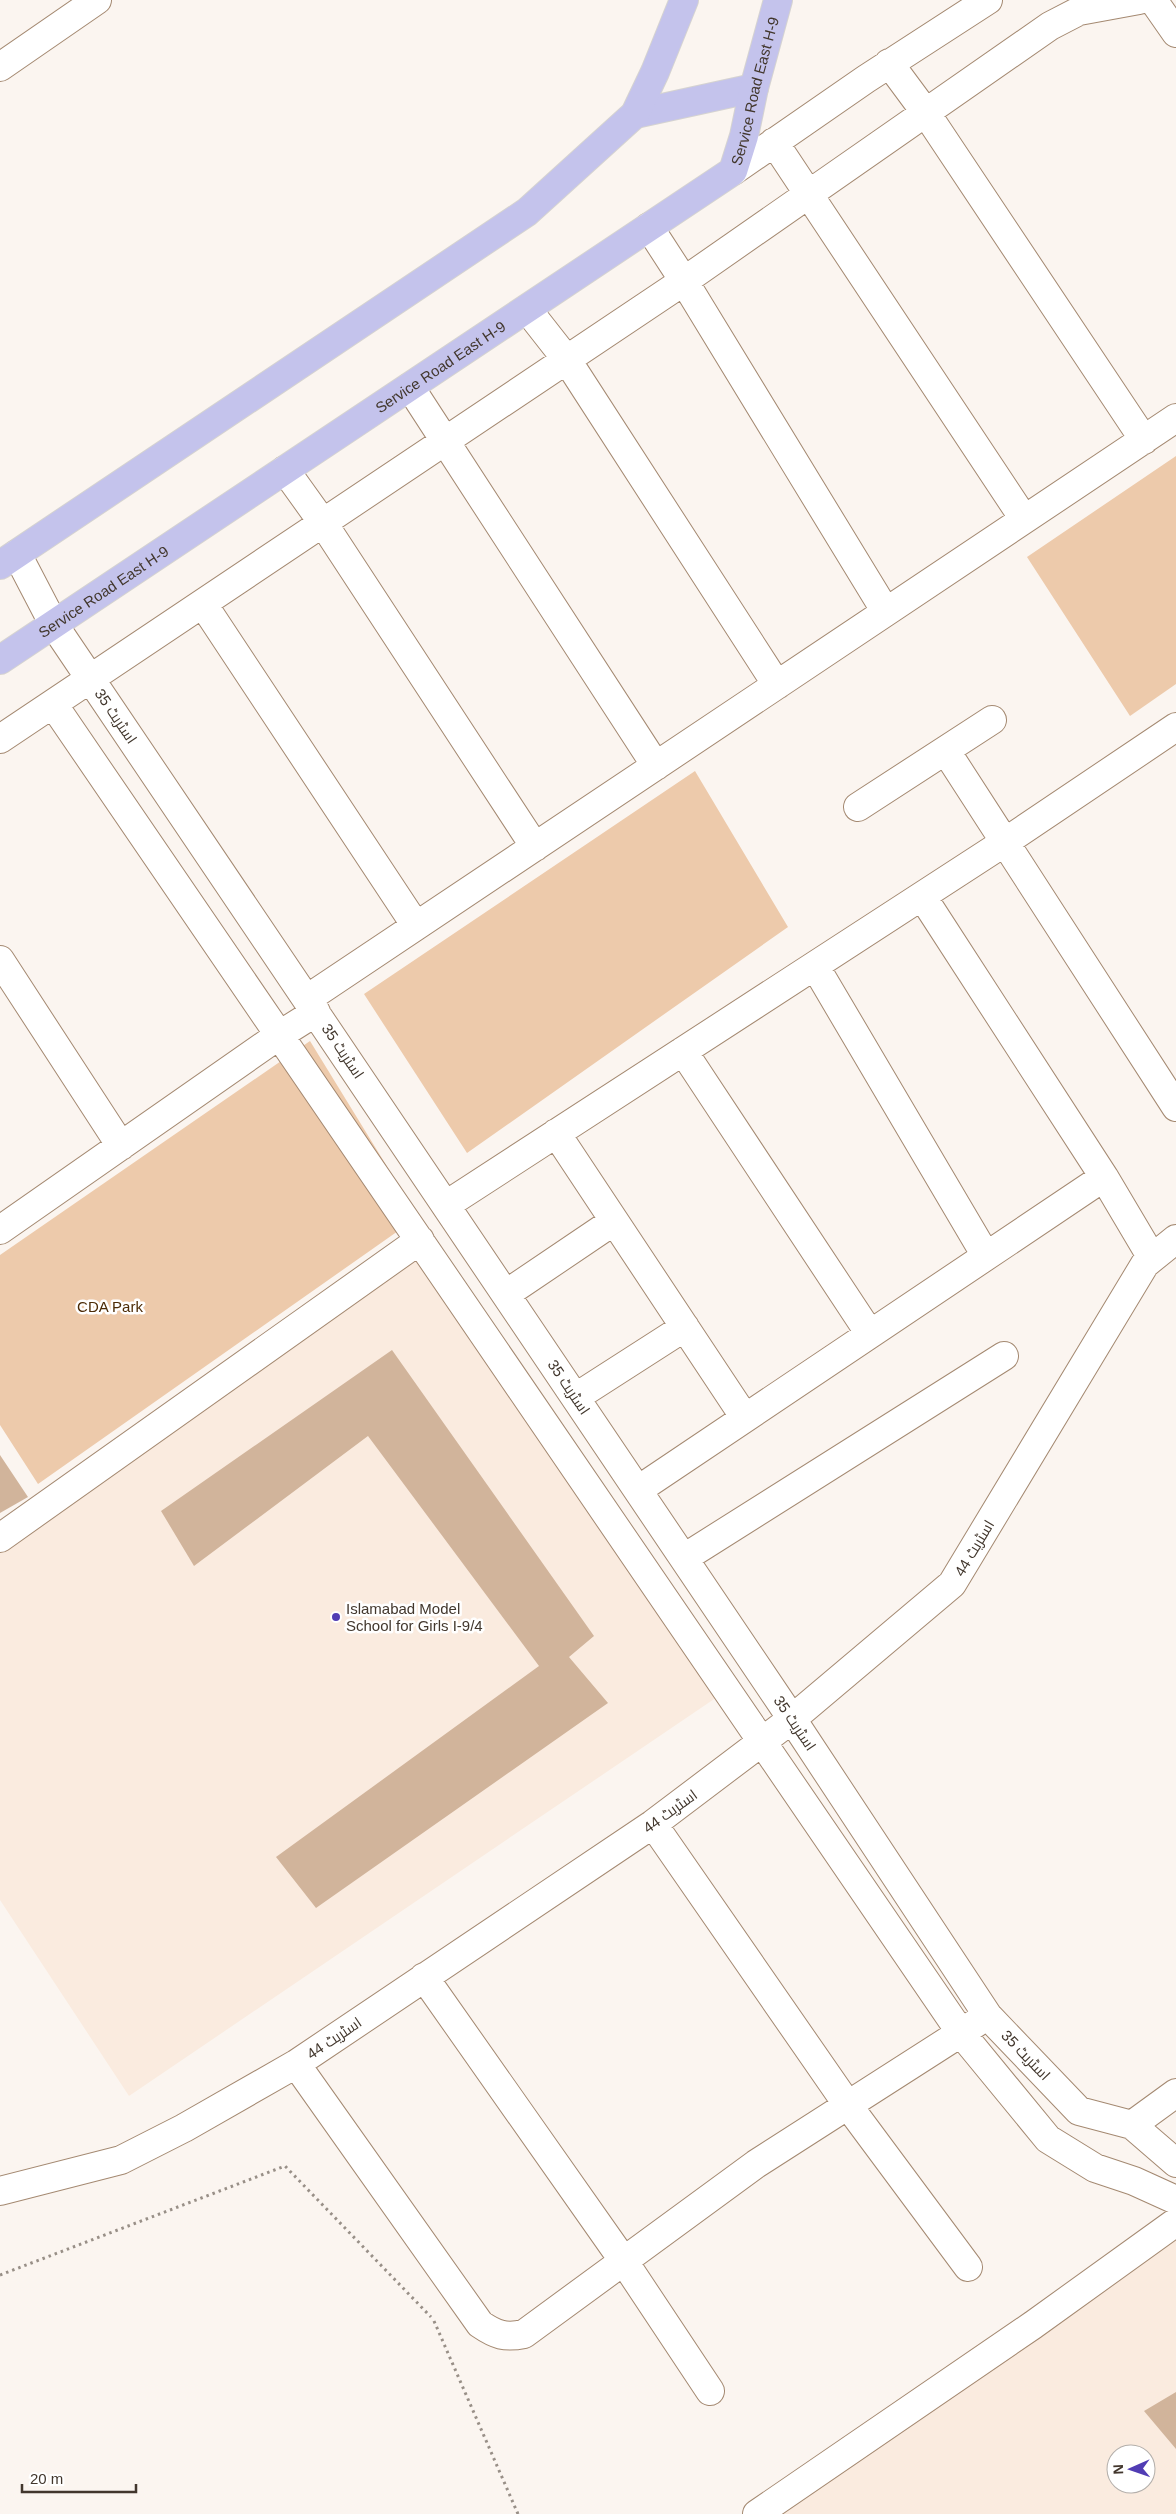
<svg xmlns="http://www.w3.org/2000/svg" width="1176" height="2514" viewBox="0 0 1176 2514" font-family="Arial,Cairo,sans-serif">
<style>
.built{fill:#faebdf;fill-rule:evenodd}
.green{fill:#edcaab}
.building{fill:#d1b49b}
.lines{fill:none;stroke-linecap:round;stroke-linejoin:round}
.minor-casing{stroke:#a48971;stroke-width:30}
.major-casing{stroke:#d5d3d1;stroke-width:30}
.path{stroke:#988f87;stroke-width:3;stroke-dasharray:2.5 4;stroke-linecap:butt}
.minor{stroke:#fff;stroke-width:28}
.major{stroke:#c4c3ec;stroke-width:28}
.poi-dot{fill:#513db4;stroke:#fff;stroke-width:2}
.labels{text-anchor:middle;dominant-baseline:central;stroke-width:5;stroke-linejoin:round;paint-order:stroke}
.street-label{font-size:15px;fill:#42372d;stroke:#fff}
.park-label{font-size:15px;fill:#4c2b06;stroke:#fff}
.poi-label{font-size:15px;fill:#42372d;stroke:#fff;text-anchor:start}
</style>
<rect width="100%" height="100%" fill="#fbf5f0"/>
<path class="built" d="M426 1252 723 1693 129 2096 0 1900V1541Z
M1176 2240V2514H774ZM1116 2454H1146V2484H1116Z"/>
<path class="green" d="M1176 456V684L1130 716 1027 557Z
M695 771 788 927 467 1153 364 994Z
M310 1041 418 1217 38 1484 0 1425V1255Z"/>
<path class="building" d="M392 1350 594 1636 569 1657 608 1703 316 1908 276 1857 539 1666 368 1436 194 1566 161 1511Z
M0 1455 28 1497 0 1513Z
M1176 2392V2449L1144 2411Z"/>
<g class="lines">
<defs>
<path id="minor" d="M1153 0 1176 33
M889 63 926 113 1144 440
M0 67 97 0
M774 142 1024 519
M733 171 866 79 988 0
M649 227 684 281 886 612
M527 309 567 360 777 685
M410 387 656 766
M285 470 323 523 535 847
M17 554 54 625 792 1719 988 2016 1079 2111 1132 2125 1176 2163
M203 604 416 926
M53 704 961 2033 1048 2139 1095 2168 1134 2181 1176 2200
M0 739 684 281 1050 26 1079 11 1139 0
M946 751 1176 1107
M858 807 992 720
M922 896 1104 1177 1152 1258
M0 960 121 1146
M815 966 986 1256
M307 999 1176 418
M683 1051 870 1334
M556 1133 745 1418
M446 1205 1005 842 1176 727
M0 1230 278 1036 316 1012
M506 1294 614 1221
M576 1397 685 1327
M638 1490 1104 1177
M0 1538 420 1240
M684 1558 1004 1356
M653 1824 847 2104 968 2267
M424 1977 623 2260 710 2391
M296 2064 480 2324C496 2335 505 2338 524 2334L756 2164 976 2023
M1132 2125 1176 2093
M0 2191 121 2160 184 2128 296 2064 653 1824 792 1719 952 1584 1145 1264 1176 1239
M757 2514 1033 2325 1176 2222"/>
<g id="major">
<path d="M635 114 754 88"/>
<path d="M0 565 527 212 635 114 655 72 684 0"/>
<path id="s1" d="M0 660 733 171 744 136 754 88 778 0"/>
</g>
</defs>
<use href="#minor" class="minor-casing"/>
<use href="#major" class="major-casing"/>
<path class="path" d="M0 2275 285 2166 431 2317
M434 2321 518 2514"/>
<use href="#minor" class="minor"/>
<use href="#major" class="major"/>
</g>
<circle class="poi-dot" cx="336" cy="1617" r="5"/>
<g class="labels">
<g class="street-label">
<text stroke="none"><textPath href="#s1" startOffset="964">Service Road East H-9</textPath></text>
<text stroke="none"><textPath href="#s1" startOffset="529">Service Road East H-9</textPath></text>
<text stroke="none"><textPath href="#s1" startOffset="124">Service Road East H-9</textPath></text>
<text transform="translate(116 716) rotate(56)">اسٹریٹ 35</text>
<text transform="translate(343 1051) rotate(56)">اسٹریٹ 35</text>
<text transform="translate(569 1387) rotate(56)">اسٹریٹ 35</text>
<text transform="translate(974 1548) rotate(-59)">اسٹریٹ 44</text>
<text transform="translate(795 1723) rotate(56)">اسٹریٹ 35</text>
<text transform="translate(670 1811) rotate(-36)">اسٹریٹ 44</text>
<text transform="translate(334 2038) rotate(-34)">اسٹریٹ 44</text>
<text transform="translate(1026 2055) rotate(46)">اسٹریٹ 35</text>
</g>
<g class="park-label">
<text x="110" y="1306">CDA Park</text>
</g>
<g class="poi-label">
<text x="346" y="1608">Islamabad Model<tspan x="346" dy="17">School for Girls I-9/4</tspan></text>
</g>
</g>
<g transform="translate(1131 2469) rotate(268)"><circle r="24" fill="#ffffff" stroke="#b3afab"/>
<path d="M0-4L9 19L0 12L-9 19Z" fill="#513db4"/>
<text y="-8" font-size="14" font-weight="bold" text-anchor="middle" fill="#42372d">N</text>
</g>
<path d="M22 2484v8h114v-8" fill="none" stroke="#42372d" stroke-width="2.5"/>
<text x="30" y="2484" font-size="15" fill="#42372d" stroke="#ffffff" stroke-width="4" paint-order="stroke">20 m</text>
</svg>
